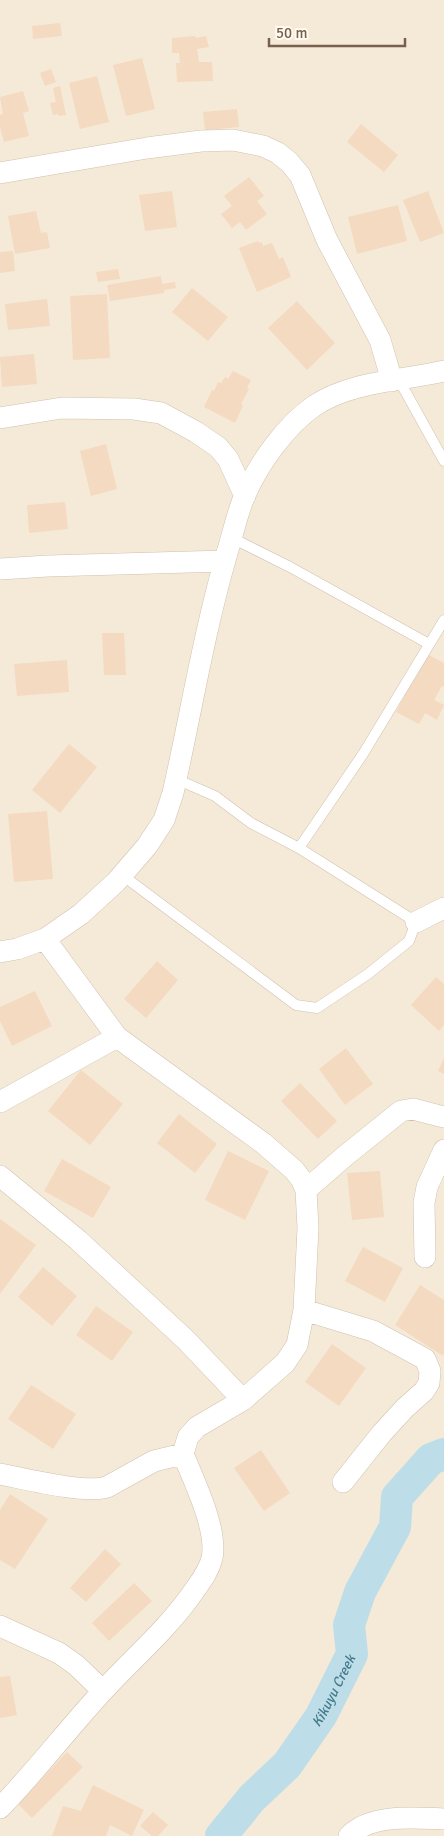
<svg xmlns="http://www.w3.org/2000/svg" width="444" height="1836" viewBox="0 0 444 1836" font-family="Signika,sans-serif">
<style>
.residential{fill:#f5ead8}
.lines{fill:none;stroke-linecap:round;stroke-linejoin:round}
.river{stroke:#bddee8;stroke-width:32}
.building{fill:#f3dac1}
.service-casing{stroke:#d0c1ae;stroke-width:11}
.minor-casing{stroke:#d0c1ae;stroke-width:22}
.service{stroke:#fff;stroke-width:10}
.minor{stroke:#fff;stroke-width:21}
.labels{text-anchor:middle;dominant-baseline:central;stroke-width:4;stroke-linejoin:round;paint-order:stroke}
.water-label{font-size:14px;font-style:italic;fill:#457a8c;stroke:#fffbf1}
</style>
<rect width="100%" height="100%" fill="#fdf7ea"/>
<path class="residential" d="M0 0H444V1836H0Z"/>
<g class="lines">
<path class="river" id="s1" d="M221 1836 252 1798 287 1765 321 1716 352 1654 349 1625 360 1592 395 1527 397 1497 431 1459 444 1454"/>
</g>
<path class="building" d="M60 23 62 36 33 39 32 26Z
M195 36 196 38 206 36 209 47 197 49 199 62H212L213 81 177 82 176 63H180L179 53H172V38Z
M142 58 155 109 126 116 113 65Z
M51 69 56 82 45 86 40 73Z
M97 76 109 122 80 129 69 83Z
M60 86 66 115 59 116 58 114 53 115 50 103 56 102 53 88Z
M23 91 29 111 23 113 29 136 4 142 0 127V115L3 114 0 97Z
M237 109 239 127 205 130 203 112Z
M361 124 398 155 384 172 347 142Z
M249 177 264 196 257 201 267 214 246 230 240 222 232 228 221 214 232 206 224 196Z
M172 191 177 227 145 231 139 195Z
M428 191 444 233 420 242 403 200Z
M398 205 407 241 357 254 348 217Z
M36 211 41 233 47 232 50 248 15 254 8 216Z
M258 241 259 243 262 242 263 246 272 243 279 259 283 257 291 277 257 292 239 248Z
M13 251 15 271 0 273V252Z
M118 269 120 279 98 282 96 272Z
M161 276 162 284 175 282 176 288 164 290V293L110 301 107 285Z
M192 288 228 317 208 341 172 312Z
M107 294 110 358 73 360 70 296Z
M47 299 50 326 8 330 5 304Z
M297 301 335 343 307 370 268 328Z
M34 354 37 384 2 387 0 357Z
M233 371 251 380 247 388 249 389 241 404 243 406 235 423 204 407 212 390 214 391 218 382 221 383 225 377 228 379Z
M106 444 117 489 91 496 80 451Z
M65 502 68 529 29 533 27 505Z
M102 633H124L126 675H104Z
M427 654 444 663V687L442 686 434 700 444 705 437 720 425 713 419 724 396 712Z
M67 660 69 692 17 696 14 664Z
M69 744 97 767 60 813 32 790Z
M47 811 53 879 14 882 8 814Z
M157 961 178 980 146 1018 124 999Z
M436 977 444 984V1025L439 1031 411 1005Z
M35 991 52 1026 12 1046 0 1021V1007Z
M346 1048 373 1084 345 1105 319 1069Z
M444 1058V1074L438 1071Z
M81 1070 123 1104 90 1145 48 1111Z
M300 1083 337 1121 318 1139 281 1101Z
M179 1114 217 1144 195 1173 157 1143Z
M228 1151 269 1171 245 1220 205 1200Z
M62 1159 111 1187 93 1218 44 1191Z
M380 1171 384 1217 352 1220 347 1173Z
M0 1219 36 1245 0 1294Z
M363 1247 403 1268 385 1302 345 1281Z
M43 1267 77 1296 52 1326 18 1297Z
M420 1285 444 1300V1353L443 1356 395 1325Z
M96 1306 133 1332 112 1361 76 1335Z
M332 1344 366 1368 339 1406 305 1382Z
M31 1385 76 1414 53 1449 8 1419Z
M261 1450 290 1493 264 1511 234 1468Z
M10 1494 48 1519 15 1569 0 1560V1510Z
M105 1549 121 1564 86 1602 70 1588Z
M134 1583 152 1601 109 1641 92 1623Z
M10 1676 17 1715 0 1718V1677Z
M67 1752 83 1767 32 1818 18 1804Z
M93 1785 144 1810 132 1836 110 1825 106 1836H52L63 1806 81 1811Z
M153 1812 168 1825 158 1836H152L140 1826Z"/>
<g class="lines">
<defs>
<path id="service" d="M399 380 444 461
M232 538 290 567 429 644
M176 779 215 796 251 823 299 848 363 754 444 620
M122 875 296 1005 317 1008 368 974 409 941 416 922 299 848"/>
<path id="minor" d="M0 173 147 148 201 141 233 140 263 146 278 153 289 162 300 175 327 240 380 340 392 381
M0 418 62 408 134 409 161 413 196 432 218 447 228 459 245 496
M0 569 48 566 225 561
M416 922 444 908
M0 952 17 949 45 939 81 914 116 882 147 846 164 820 173 793C191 713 204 632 227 553 233 534 237 513 245 495 258 465 285 426 314 406 351 381 402 381 444 371
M0 1102 117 1037
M0 1176 78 1240 186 1340 243 1400
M306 1190 345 1156 401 1111 413 1109 444 1117
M425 1257 424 1203 427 1187 444 1150
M304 1310 373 1331 425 1359 430 1371 429 1383 424 1391 405 1408 382 1433 343 1482
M0 1474C26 1479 85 1494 107 1487L154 1461 183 1454
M0 1626 59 1653 76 1665 103 1691
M0 1808C36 1771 67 1730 102 1692 133 1658 168 1629 194 1591 201 1581 209 1571 212 1558 218 1530 194 1481 183 1454L188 1437 197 1427 243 1400 285 1363 297 1345 304 1310 308 1228 306 1190 301 1179 294 1170 263 1143 117 1037 45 939
M349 1836C371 1813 416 1818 444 1819"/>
</defs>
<use href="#service" class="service-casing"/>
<use href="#minor" class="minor-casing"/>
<use href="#service" class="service"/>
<use href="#minor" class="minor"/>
</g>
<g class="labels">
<g class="water-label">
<text stroke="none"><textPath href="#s1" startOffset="185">Kikuyu Creek</textPath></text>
</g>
</g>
<path d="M269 38v8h136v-8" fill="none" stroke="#79604c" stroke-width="2.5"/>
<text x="276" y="38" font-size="15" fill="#79604c" stroke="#fffbf1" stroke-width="4" paint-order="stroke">50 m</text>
</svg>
